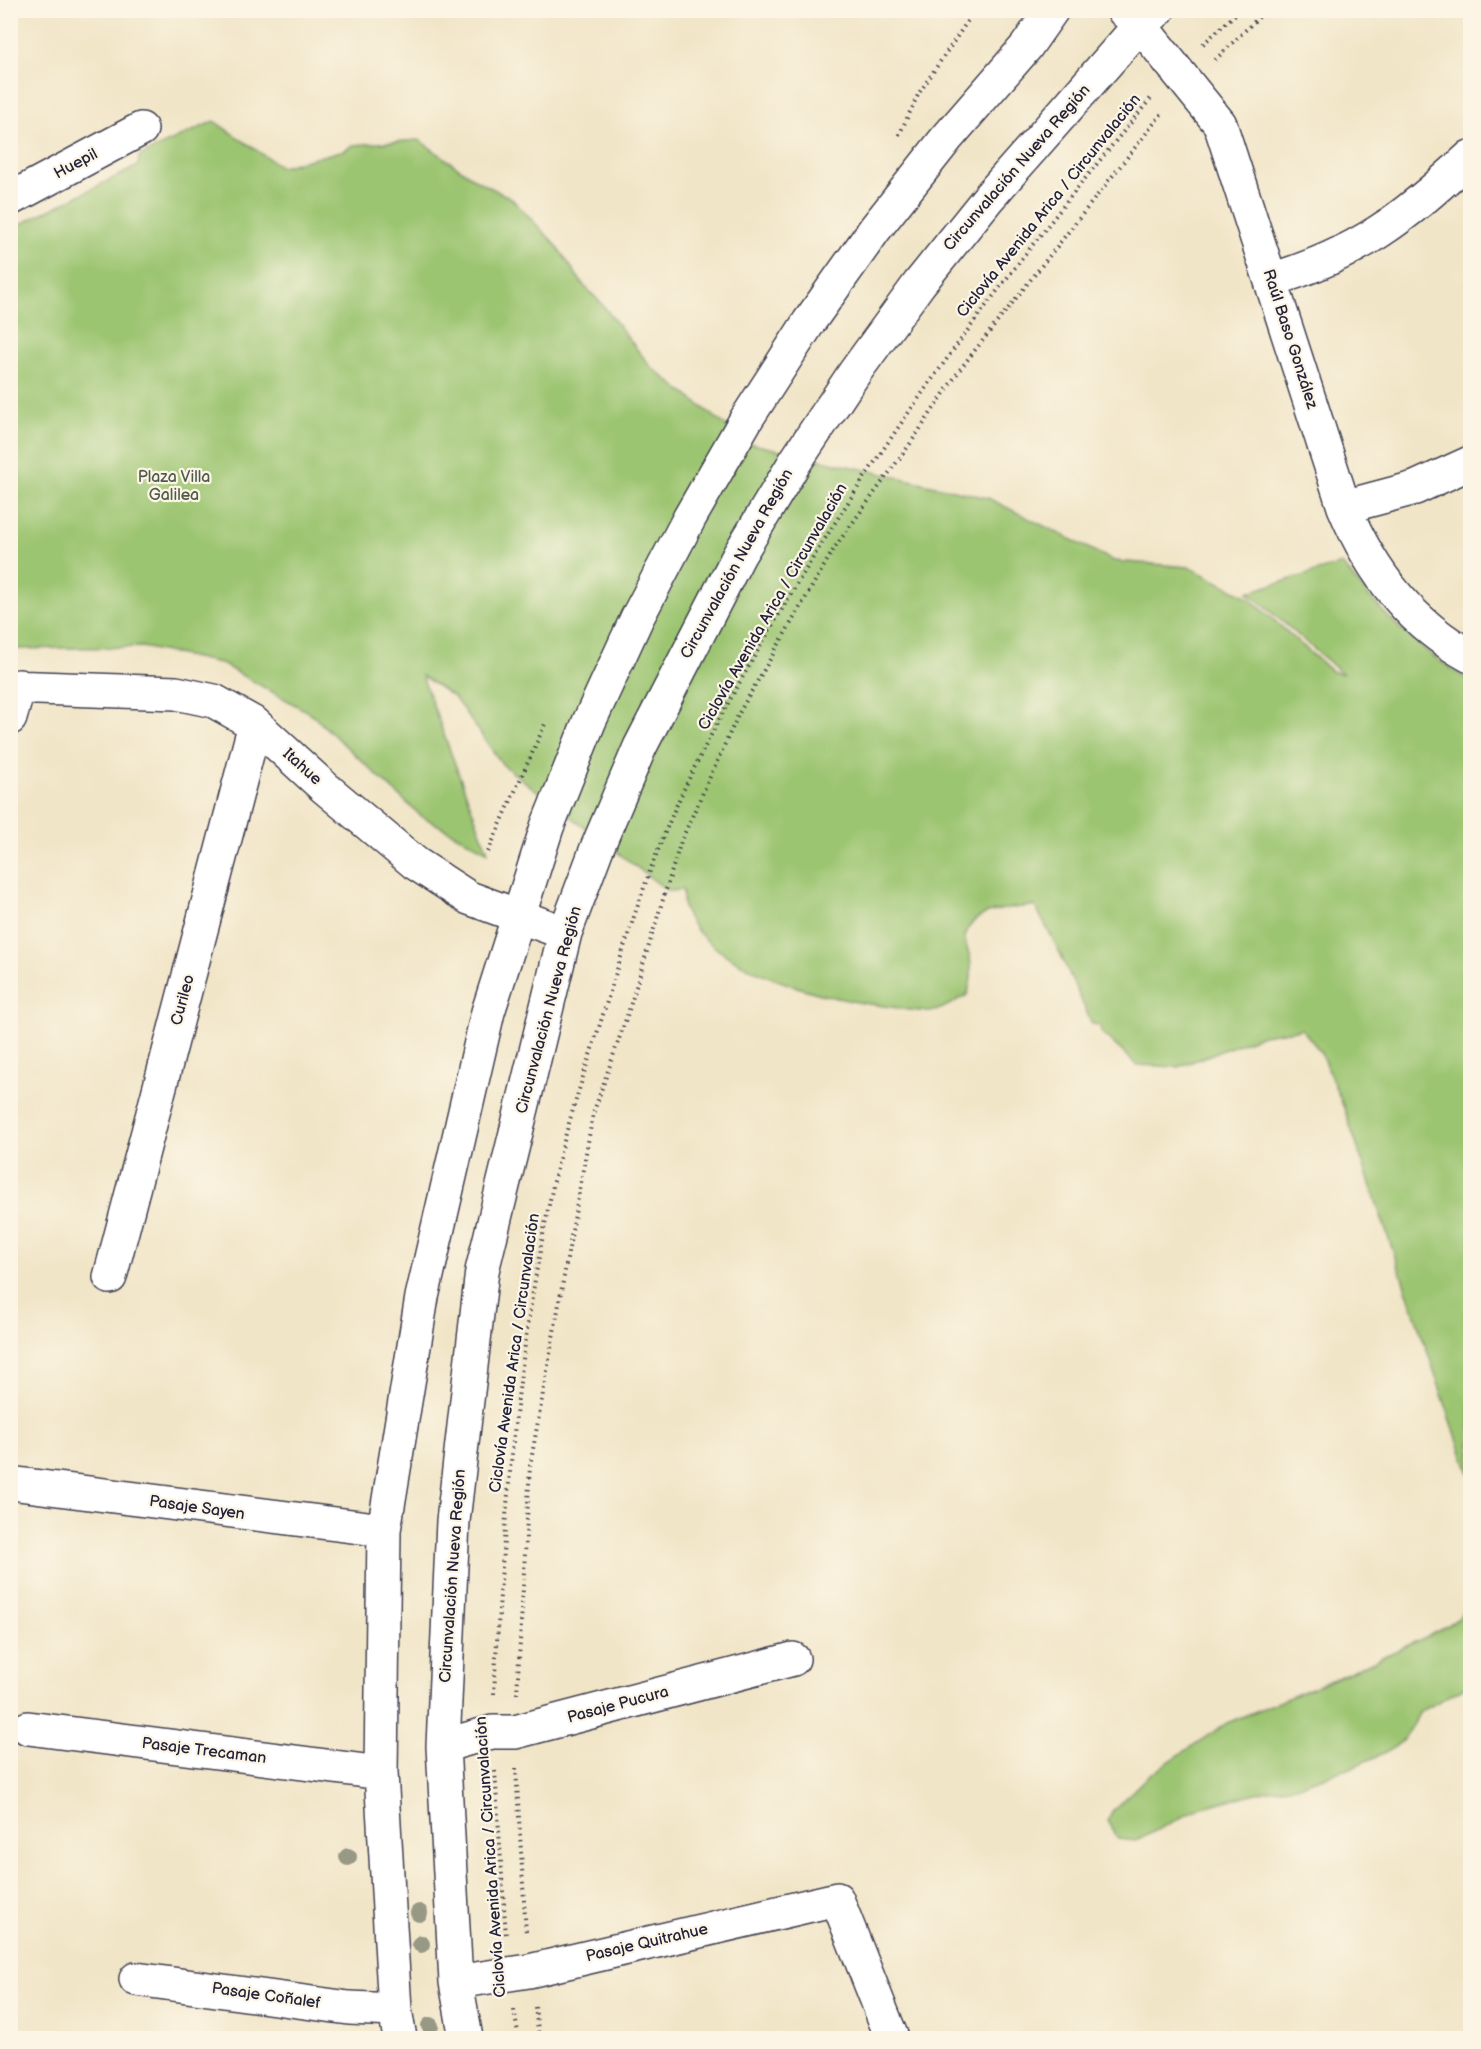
<svg xmlns="http://www.w3.org/2000/svg" width="1481" height="2049" viewBox="0 0 1481 2049" font-family="'Balsamiq Sans',sans-serif">
<style>
.green{fill:#9cc571;stroke:#5f7456;stroke-width:1.5}
.lines{fill:none;stroke-linecap:round;stroke-linejoin:round}
.minor-casing{stroke:#413f50;stroke-width:36}
.path{stroke:#413f50;stroke-width:4;stroke-dasharray:1.5 4.5;stroke-linecap:butt}
.minor{stroke:#fff;stroke-width:33}
.tree{fill:#979984}
.labels{text-anchor:middle;dominant-baseline:central;stroke-width:4.5;stroke-linejoin:round;paint-order:stroke}
.street-label{font-size:16px;fill:#22223b;stroke:#fcf5e5}
.park-label{font-size:16px;fill:#4d5b4e;stroke:#fcf5e5}
</style>
<rect width="100%" height="100%" fill="#fcf5e5"/>
<filter id="ink" filterUnits="userSpaceOnUse"><feTurbulence type="fractalNoise" baseFrequency=".0167" numOctaves="2"/><feDisplacementMap in="SourceGraphic" scale="12" xChannelSelector="R" yChannelSelector="G"/><feConvolveMatrix kernelMatrix="1 2 1 2 8 2 1 2 1" color-interpolation-filters="sRGB"/></filter>
<filter id="wash" filterUnits="userSpaceOnUse"><feTurbulence type="fractalNoise" baseFrequency=".008" numOctaves="4" result="noise"/><feDisplacementMap in="SourceGraphic" scale="24" xChannelSelector="R" yChannelSelector="G"/><feGaussianBlur stdDeviation="1.35" result="paint"/><feColorMatrix in="noise" values="0 0 0 0 0 0 0 0 0 0 0 0 0 0 0 0 0 1.4 0 .05"/><feComposite in="paint" operator="in"/></filter>
<g filter="url(#wash)">
<rect width="100%" height="100%" fill="#f1e5c7"/>
<path class="green" d="M214 121 281 167 345 150 353 145 419 140 476 180 511 198 556 245 584 286 601 303 650 366 748 443 988 498 1114 561 1189 567 1248 597 1331 671 1343 674 1248 592 1342 564C1381 614 1417 648 1470 681V1476L1344 1108 1320 1051 1302 1029 1263 1035 1178 1067 1137 1065 1102 1033 1099 1025 1092 1024 1060 953 1035 906C1012 908 967 908 965 940 965 944 968 950 969 954 973 969 972 981 967 995 957 1000 944 1009 934 1011 922 1013 904 1009 892 1007 834 1002 711 971 685 912 682 906 683 897 683 890L668 891 503 765 454 697 422 676 488 852 421 816 310 713 220 663 142 647 11 649V229L138 166 139 156Z
M1470 1596V1684L1420 1712 1404 1740 1386 1752 1350 1768 1300 1785 1264 1791 1199 1808 1136 1841 1118 1839 1107 1821 1113 1810 1149 1775 1227 1723 1341 1676 1439 1631 1459 1618Z"/>
</g>
<g filter="url(#ink)">
<g class="lines">
<defs>
<path id="minor" d="M1124 11 1140 25 1220 124 1344 507C1370 570 1409 623 1470 656
M10 199 141 129
M1271 280C1360 253 1403 219 1470 157
M1344 507 1415 488 1470 463
M10 687 176 693 214 701 255 724 324 787 415 863 469 898 565 933
M10 718 19 686
M110 1277 255 724
M10 1483 384 1530
M28 1728 381 1773
M443 1746 492 1732H515L793 1659
M136 1979 349 2008 395 2010
M456 1982 529 1971 837 1899 892 2038
M400 2038 395 2010 381 1773 384 1530 422 1297 488 1012 547 827 589 722 637 618 690 517 747 418 809 322 875 229 946 139 1026 47 1052 10
M466 2038 456 1982 443 1746 453 1521 482 1271 565 933 597 848 640 747 739 555 795 462 855 372 919 284 989 197 1140 25 1158 10"/>
</defs>
<use href="#minor" class="minor-casing"/>
<path class="path" d="M1203 44 1240 10
M1215 60 1266 10
M899 135 919 93 975 10
M488 852 545 724
M494 1694C503 1529 516 1363 550 1200 562 1139 582 1080 601 1021 623 950 644 880 674 811 703 746 738 684 774 623 883 435 1013 264 1152 97
M517 1694 530 1466 593 1114 628 1013 681 841 739 713 835 547 910 444 961 368 1163 112
M516 1768 526 1934
M495 1771 506 1937
M535 2007 539 2038
M514 2010 519 2038"/>
<use href="#minor" class="minor"/>
</g>
<g class="tree">
<circle cx="348" cy="1857" r="9"/>
<circle cx="419" cy="1913" r="9"/>
<circle cx="421" cy="1944" r="9"/>
<circle cx="430" cy="2026" r="9"/>
</g>
</g>
<g class="labels">
<g class="street-label">
<text transform="translate(76 164) rotate(-28)">Huepil</text>
<text transform="translate(1017 168) rotate(-49)">Circunvalación Nueva Región</text>
<text transform="translate(1049 206) rotate(-51)">Ciclovía Avenida Arica / Circunvalación</text>
<text transform="translate(1290 339) rotate(72)">Raúl Baso González</text>
<text transform="translate(737 564) rotate(-61)">Circunvalación Nueva Región</text>
<text transform="translate(773 607) rotate(-60)">Ciclovía Avenida Arica / Circunvalación</text>
<text transform="translate(302 767) rotate(42)">Itahue</text>
<text transform="translate(183 1000) rotate(-75)">Curileo</text>
<text transform="translate(549 1010) rotate(-75)">Circunvalación Nueva Región</text>
<text transform="translate(515 1353) rotate(-82)">Ciclovía Avenida Arica / Circunvalación</text>
<text transform="translate(197 1508) rotate(8)">Pasaje Sayen</text>
<text transform="translate(453 1576) rotate(-86)">Circunvalación Nueva Región</text>
<text transform="translate(618 1705) rotate(-15)">Pasaje Pucura</text>
<text transform="translate(204 1751) rotate(7)">Pasaje Trecaman</text>
<text transform="translate(491 1857) rotate(-94)">Ciclovía Avenida Arica / Circunvalación</text>
<text transform="translate(647 1943) rotate(-13)">Pasaje Quitrahue</text>
<text transform="translate(266 1996) rotate(8)">Pasaje Coñalef</text>
</g>
<g class="park-label">
<text x="174" y="477">Plaza Villa<tspan x="174" dy="18">Galilea</tspan></text>
</g>
</g>
<rect width="1481" height="2049" fill="none" stroke="#fcf5e5" stroke-width="36"/>
</svg>
